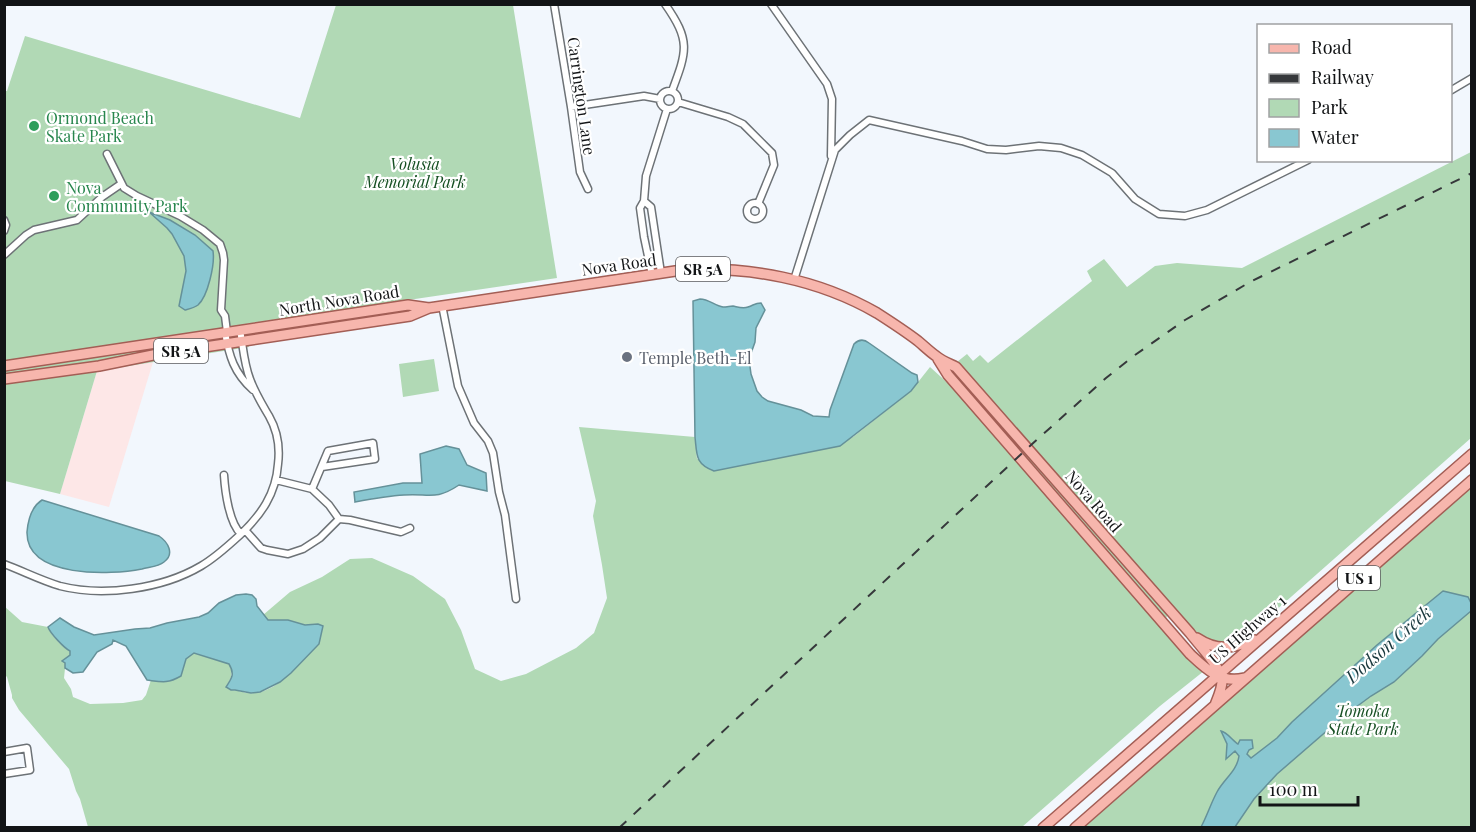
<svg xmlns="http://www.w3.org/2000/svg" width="1476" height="832" viewBox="0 0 1476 832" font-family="'Playfair Display',serif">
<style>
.commercial{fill:#fde7e7}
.green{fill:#b1d9b5}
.water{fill:#89c7d1;stroke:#659199;stroke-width:1.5}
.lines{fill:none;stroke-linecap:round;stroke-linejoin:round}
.minor-casing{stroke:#6d7276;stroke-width:9}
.primary-casing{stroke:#a35e55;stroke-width:12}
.minor{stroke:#fff;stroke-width:6}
.primary{stroke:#f7b6ad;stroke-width:9}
.rail{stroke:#36383b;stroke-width:2;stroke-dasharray:10 10;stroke-linecap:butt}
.leisure-dot{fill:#2e9e5b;stroke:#fff;stroke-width:2}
.worship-dot{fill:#6b7280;stroke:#fff;stroke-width:2}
.labels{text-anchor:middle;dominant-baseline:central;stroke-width:4.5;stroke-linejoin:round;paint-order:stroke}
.shield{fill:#fff;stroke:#595a5c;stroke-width:1.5}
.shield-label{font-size:15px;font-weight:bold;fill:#121416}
.street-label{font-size:16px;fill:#121416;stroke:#fff}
.leisure-label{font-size:16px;fill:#27864d;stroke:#fff;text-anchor:start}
.park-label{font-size:16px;font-style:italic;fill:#154f22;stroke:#fff}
.worship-label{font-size:16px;fill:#5b616d;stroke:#fff;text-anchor:start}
.water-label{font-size:18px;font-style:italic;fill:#19383d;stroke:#fff}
</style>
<rect width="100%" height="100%" fill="#f2f7fd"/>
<path class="commercial" d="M153 362 109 507 60 494 97 371Z"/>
<path class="green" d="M336 5H513L557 278 246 324 249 347 97 371 60 494 5 481 4 91H7L25 36 300 118Z
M1471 152V438L1241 641C1219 645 1211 643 1192 631L957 362 967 354 973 361 980 355 988 363 1092 281 1087 271 1104 259 1127 287 1155 266 1177 263 1242 268Z
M434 359 439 391 403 397 399 364Z
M930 367 962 396 1204 671 1160 706 1022 827H88L80 799 76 791 69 769 19 710 12 698V695L7 677 5 675 4 606 22 622 48 627C50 634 63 648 70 651V655L66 659 64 678 71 689 73 697 90 704 123 703 142 700 146 695 151 680C163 683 170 683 181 676L186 659 194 653 229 664C234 674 231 678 226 687L231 690C239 690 246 694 255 693 281 690 301 661 319 644L318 624 305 625 288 620H268L263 615 290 592 322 577 350 559 372 558 413 576 445 599 461 630 475 669 501 681 526 674 576 648 594 633 607 598 602 565 593 516 596 501 579 427 695 437 697 459 853 437 911 391Z
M951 368 1168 614 1165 620 949 370Z
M1471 480V827H1075Z"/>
<path class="water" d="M149 212 170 220 195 235 213 251C215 264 208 296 198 305 194 308 189 309 185 310L179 306 186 271 184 256 172 234 167 228Z
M700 299C709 299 715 306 723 307 727 307 730 306 733 306 738 307 743 309 748 307 754 305 755 303 761 303L765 310 756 328 755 342 749 359 751 374 757 391 762 397 768 401 801 410 813 416 829 417 830 410 854 344C859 339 864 339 869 343L912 373 917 375 918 382 911 391 840 446 714 471C695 464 697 455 695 437L693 301Z
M446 446 459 449 467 465 486 473 487 491 459 485C435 501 429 493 404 495 387 496 371 499 355 502L354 492 403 483H422L420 454Z
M42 500 159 536C168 542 175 554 164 562 158 567 149 567 142 569 112 575 26 579 27 532 28 520 31 507 42 500Z
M1443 591 1468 597 1471 603V611L1438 639 1422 656 1394 682 1371 696 1344 716 1277 774 1254 799 1235 827H1201C1207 816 1211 803 1217 792 1224 779 1237 771 1239 756L1235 751 1226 759 1227 744 1221 731C1227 732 1233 741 1238 744L1240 740H1252L1253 748 1249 750 1247 754 1251 758 1277 738 1292 722 1377 645Z
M246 594 252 595 256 599 257 606 268 620H288L305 625 318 624 323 626 319 644 291 673 280 682 260 692 251 693 235 690H231L226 687C232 678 235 674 229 664L194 653 186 659 181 676C167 684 162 682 147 680L126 646 113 640 112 644 97 652 83 672 73 673 65 668V663L62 661 70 655V651C64 648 50 633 48 627L60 618 74 627 94 635 135 629 150 628 167 623 199 617 208 613 219 603 236 595Z"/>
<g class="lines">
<defs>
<path id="minor" d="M554 4 571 107 580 172 588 189
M665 4C691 41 687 51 672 91
M771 4 827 84 832 99 831 156
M660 100a9 9 0 1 1 18 0a9 9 0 1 1-18 0Z
M1450 91 1472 78
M678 102 728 117 743 124 772 153 774 165 758 204
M571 107 644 96 660 99
M107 154 124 188 137 196 180 216 203 230 220 244 223 253 224 260 221 310 225 316 227 332
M644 201 651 207 661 273
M747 211a8 8 0 1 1 16 0a8 8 0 1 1-16 0Z
M4 220 6 225 4 231
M4 255 26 235 34 230 77 220 102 197 121 184
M652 275 644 237 640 208 644 201 646 176 667 109
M794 280 835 150 850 135 869 120 962 141 987 149 1006 150 1039 146 1061 148 1082 155 1112 173 1135 199 1159 214 1185 216 1207 210 1308 160
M442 305 458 386 474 423 488 441 493 453 499 492 505 515 516 599
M225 332C229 356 234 373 253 390
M224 475C225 491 229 523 241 534
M276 480 312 489 329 505 339 519 350 520 401 532 410 528
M312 489 328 451 373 443 375 459 322 467
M245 530 261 548 267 550 288 554 303 549 320 538 339 519
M4 564C23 571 40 580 60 586 103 597 162 589 201 566 215 558 228 546 240 535 261 515 276 494 278 464 280 448 277 430 269 416 262 404 255 393 250 379 244 364 243 346 240 330
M4 752 27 748 30 770 4 774"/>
<path id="primary" d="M938 359 948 375 1190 654C1206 669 1221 684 1244 678
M4 366 408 305 429 308
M4 379 99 366 158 354 410 316 429 308 682 270C749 266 818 279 877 313 891 322 905 331 918 341 924 346 930 352 936 356 942 361 950 364 956 367L1190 633C1199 645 1221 667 1222 681 1222 689 1218 697 1215 705
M1197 638C1218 652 1232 648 1255 640
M1043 828 1472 454
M1075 828 1472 480"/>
</defs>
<use href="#minor" class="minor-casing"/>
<use href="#primary" class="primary-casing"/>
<use href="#minor" class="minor"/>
<use href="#primary" class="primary"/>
<path class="rail" d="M619 828 1031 445 1106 378 1135 355 1185 320 1250 282 1472 173"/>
</g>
<g class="leisure-dot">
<circle cx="34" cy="126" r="6"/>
<circle cx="54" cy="196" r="6"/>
</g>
<circle class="worship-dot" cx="627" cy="357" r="6"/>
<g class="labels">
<g class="shield">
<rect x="676" y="257" width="54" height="24" rx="4.5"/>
<rect x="154" y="339" width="54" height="24" rx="4.5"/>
<rect x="1338" y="566" width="42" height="24" rx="4.5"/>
</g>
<g class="shield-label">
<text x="703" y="269">SR 5A</text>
<text x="181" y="351">SR 5A</text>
<text x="1359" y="578">US 1</text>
</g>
<g class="street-label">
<text transform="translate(582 96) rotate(82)">Carrington Lane</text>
<text transform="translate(619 264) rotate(-8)">Nova Road</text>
<text transform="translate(339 300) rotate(-9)">North Nova Road</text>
<text transform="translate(1094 501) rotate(49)">Nova Road</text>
<text transform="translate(1247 629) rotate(-41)">US Highway 1</text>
</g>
<g class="leisure-label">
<text x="46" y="117">Ormond Beach<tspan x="46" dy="18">Skate Park</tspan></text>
<text x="66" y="187">Nova<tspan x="66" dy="18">Community Park</tspan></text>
</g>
<g class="park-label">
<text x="415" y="163">Volusia<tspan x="415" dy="18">Memorial Park</tspan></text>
<text x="1363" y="710">Tomoka<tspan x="1363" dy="18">State Park</tspan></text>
</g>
<g class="worship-label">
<text x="639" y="357">Temple Beth-El</text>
</g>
<g class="water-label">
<text transform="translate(1388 644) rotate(-41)">Dodson Creek</text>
</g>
</g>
<rect width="1476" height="832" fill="none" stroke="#121416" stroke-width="12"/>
<rect x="1257" y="24" width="195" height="138" fill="#ffffff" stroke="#a0a1a2" stroke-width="1.5"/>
<rect x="1269" y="44" width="30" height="9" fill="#f7b6ad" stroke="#a0a1a2" stroke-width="1.5"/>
<text x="1311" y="54" font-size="18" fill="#121416">Road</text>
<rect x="1269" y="74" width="30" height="9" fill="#36383b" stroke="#a0a1a2" stroke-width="1.5"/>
<text x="1311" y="84" font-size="18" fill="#121416">Railway</text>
<rect x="1269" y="99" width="30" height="18" fill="#b1d9b5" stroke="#a0a1a2" stroke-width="1.5"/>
<text x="1311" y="114" font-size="18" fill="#121416">Park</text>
<rect x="1269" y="129" width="30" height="18" fill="#89c7d1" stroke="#a0a1a2" stroke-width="1.5"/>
<text x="1311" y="144" font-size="18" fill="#121416">Water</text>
<path d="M1260 796v9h98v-9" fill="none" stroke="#121416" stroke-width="3"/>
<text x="1269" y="796" font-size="18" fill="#121416" stroke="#ffffff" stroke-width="4.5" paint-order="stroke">100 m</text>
</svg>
